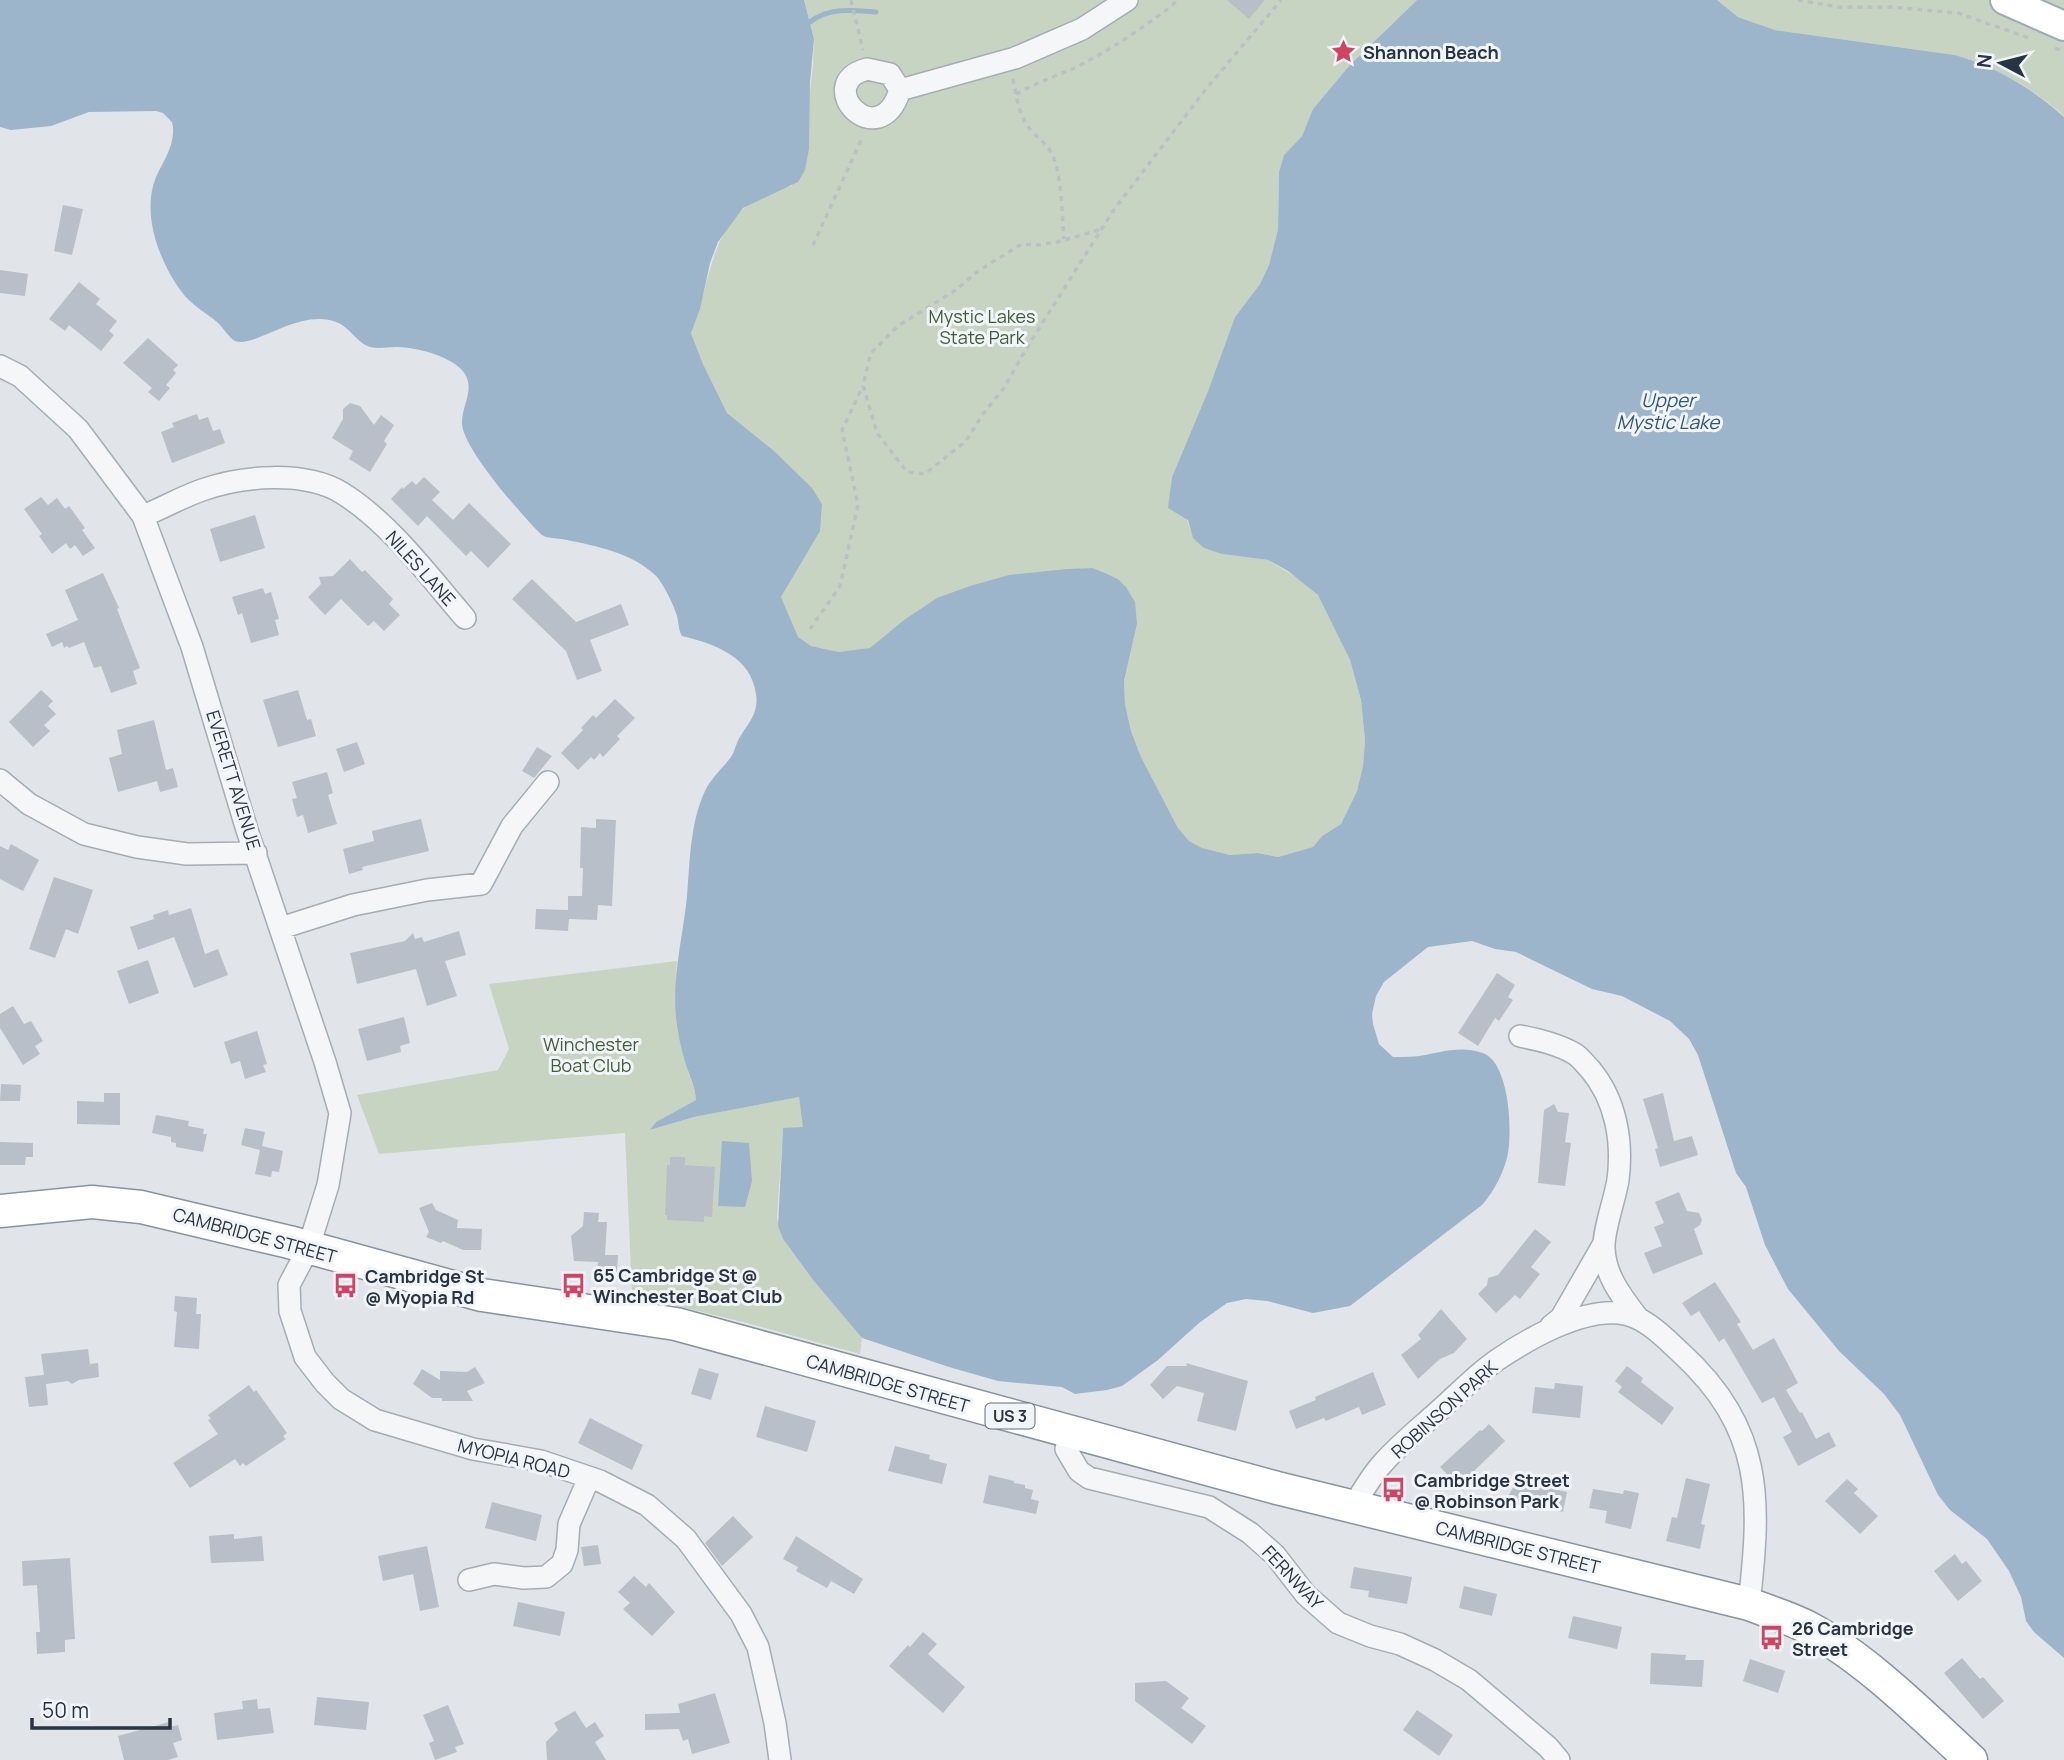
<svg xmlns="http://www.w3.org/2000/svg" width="2064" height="1760" viewBox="0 0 2064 1760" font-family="Manrope,sans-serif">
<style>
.green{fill:#c8d4c2}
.water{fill:#9cb5cb}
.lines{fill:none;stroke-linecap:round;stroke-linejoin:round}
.stream{stroke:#9cb5cb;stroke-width:5}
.building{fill:#b8bfc8}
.minor-casing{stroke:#a6acb5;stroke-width:24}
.major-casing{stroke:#a0aab6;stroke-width:32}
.highway-casing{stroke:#8893a1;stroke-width:35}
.path{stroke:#bbc0c5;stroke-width:3.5;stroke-dasharray:5 5;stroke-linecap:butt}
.minor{stroke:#f4f6f8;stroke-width:21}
.major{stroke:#fff;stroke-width:28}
.highway{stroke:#fff;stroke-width:32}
.labels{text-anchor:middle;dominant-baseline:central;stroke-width:6;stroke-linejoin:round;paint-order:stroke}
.shield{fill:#f1f4f8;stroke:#656e79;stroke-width:2}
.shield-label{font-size:16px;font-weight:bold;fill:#293443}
.poi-label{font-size:18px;font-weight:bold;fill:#293443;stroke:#f1f4f8;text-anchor:start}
.park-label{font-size:18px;fill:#405f36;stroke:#f1f4f8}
.street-label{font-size:18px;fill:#293443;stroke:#f1f4f8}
.water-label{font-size:19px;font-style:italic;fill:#325578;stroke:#f1f4f8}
</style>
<rect width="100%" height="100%" fill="#e1e5ea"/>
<path class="green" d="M804 0H1417L1349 66 1313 109 1302 136 1284 155 1279 172 1278 229 1269 265 1260 284 1235 317 1208 391 1172 477 1193 537 1222 554 1268 560 1304 582 1318 595 1327 609 1350 660 1361 700 1365 740 1363 766 1357 791 1341 824 1322 836 1313 847 1278 857 1258 853 1230 855 1202 849 1189 841 1178 828 1141 757 1131 731 1125 704 1124 681 1137 624 1118 579 1093 568 904 620 870 649 839 652 811 646 797 637 781 597 799 565 773 450 727 413 703 364 691 333C715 270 710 203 792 186L808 111 813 64 814 39Z
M1717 0H2064V116C2032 88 1996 67 1955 55L1775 30 1738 17Z
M677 961C674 996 679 1029 686 1064 689 1077 695 1085 696 1100L656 1122 651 1130 694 1117 799 1097 804 1127 783 1129 777 1218 783 1239 813 1280 862 1338 860 1354 743 1322 632 1295 625 1133 379 1154 357 1095 498 1070 509 1049 489 984Z"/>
<path class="water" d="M0 0H804L814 39 810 82 809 149 805 170 798 182 743 208 718 242 710 263 700 309 691 333 703 364 727 413 773 450 812 488 822 504 820 531 781 597 798 637 811 646 839 652 870 648 904 620 937 598 970 586 1009 575 1067 569 1093 568 1105 573 1118 579 1126 587 1135 602 1137 624 1124 681 1125 704 1131 731 1141 757 1178 828 1189 841 1202 848 1230 855 1258 853 1278 857 1313 847 1322 836 1341 824 1357 791 1363 766 1365 740 1361 700 1350 660 1318 595 1288 571 1268 560 1222 554 1204 548 1193 538 1188 520 1168 508 1172 477 1208 391 1235 317 1260 284 1269 265 1278 229 1279 172 1284 155 1302 136 1313 109 1349 66 1417 0H1717L1738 17 1775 30 1955 55C1996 67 2032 88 2064 117V1658L2034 1632 2026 1621 2021 1597 2009 1571 1987 1539 1950 1510 1938 1495 1900 1415 1884 1394 1839 1351 1788 1289 1765 1245 1746 1187 1736 1173 1698 1055 1689 1039 1670 1021 1622 996 1592 989 1516 952 1495 949 1472 941 1428 947 1384 982 1376 996 1372 1014 1373 1024 1379 1044 1393 1057C1403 1057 1415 1057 1425 1055 1445 1051 1463 1046 1483 1053 1510 1063 1513 1134 1507 1158 1502 1176 1494 1191 1482 1205L1350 1306 1313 1313 1267 1301 1246 1299 1227 1303 1199 1323 1158 1360 1122 1386 1107 1390 1075 1394 1062 1387 998 1381 949 1367 862 1338 813 1280 783 1239 778 1226 783 1128 803 1127 799 1097 694 1117 650 1130 656 1122 696 1100C695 1086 690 1077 686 1065 681 1049 678 1034 676 1018 672 976 683 937 687 896 690 861 690 823 705 791 711 778 723 768 731 757 735 751 736 743 740 737 749 722 759 713 756 694 751 656 714 644 682 636 678 629 679 624 677 616 675 607 662 581 655 575 632 553 596 546 567 540 560 538 547 539 542 535 533 527 524 516 517 508 503 493 463 444 462 424 461 405 478 387 461 369 445 354 417 348 397 347 388 347 378 349 370 347 357 343 350 327 336 322 299 308 254 349 235 341 229 338 223 327 217 322 205 312 191 305 181 291 159 261 141 213 156 177 164 160 177 142 172 122L163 113 156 111 89 112 51 126 11 130 0 127Z
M722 1141 749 1143 752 1181 745 1207 718 1206Z"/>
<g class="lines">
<path class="stream" d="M810 22C829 7 853 10 876 12"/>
</g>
<path class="building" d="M1227 0H1265L1249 19Z
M63 205 83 209 72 255 54 251Z
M0 270 28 274 25 296 0 293Z
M79 282 100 299 96 304 117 321 109 331 114 335 101 351 69 325 65 331 49 319Z
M148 338 178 365 173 370 176 373 166 385 170 388 159 401 148 392 152 388 123 363Z
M350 403 360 406 374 425 381 415 394 425 384 441 387 444 370 472 349 459 353 451 332 438 343 419V409Z
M197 414 199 420 208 417 213 431 220 429 225 443 172 463 161 432 174 427 172 423Z
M424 477 440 492 432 500 453 520 469 503 511 544 488 568 471 551 466 556 427 516 418 526 391 499 402 487 403 489 412 481 416 485Z
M41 497 48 505 57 498 65 509 69 506 85 528 82 530 95 548 83 556 75 545 70 549 66 543 52 554 39 536 42 534 24 509Z
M255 515 265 548 220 562 210 529Z
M350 559 362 572 365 570 393 599 389 604 400 615 384 631 374 621 368 626 341 599 325 615 308 597 321 584 319 577 333 576Z
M103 573 119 608 117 609 140 668 133 671 137 684 111 693 101 666 94 668 84 642 69 648 67 646 64 648 62 642 52 647 46 634 78 620 65 590Z
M532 579 576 622 621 604 629 625 590 640 602 671 577 680 566 651 512 599Z
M263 588 265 594 271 592 279 619 275 620 279 635 251 643 242 613 238 615 232 597Z
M41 690 53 701 48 706 56 714 44 725 50 731 33 747 9 722Z
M298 690 307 720 311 719 316 736 278 747 263 700Z
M615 699 635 718 617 736 620 739 603 757 600 753 594 760 591 757 578 770 561 753 583 730 581 728 593 715 596 718Z
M154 720 166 770 173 768 178 787 160 792 157 781 118 792 109 758 122 754 117 730Z
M357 742 365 764 344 772 336 749Z
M537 747 552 756 534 778 522 771Z
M327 772 333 793 328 795 337 824 308 833 303 815 297 817 292 799 297 798 292 782Z
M421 819 429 851 362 867 363 870 349 874 343 849 374 841 372 831Z
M596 819 616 820 612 906 598 905 597 920 569 919 568 931 535 929 536 909 568 910V896H582L583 868H580L581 827 596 828Z
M11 844 39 860 23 891 0 879V846L8 850Z
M54 877 93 890 78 934 66 929 55 958 29 949Z
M191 908 205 954 218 949 228 975 194 988 174 937 138 950 130 927 154 919 153 915 168 910 169 915Z
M459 931 466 955 445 961 457 996 427 1006 416 969 357 984 350 953 405 941 413 933 415 939 422 937 424 942Z
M148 960 159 993 129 1004 117 971Z
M1497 973 1515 985 1508 997 1513 1000 1499 1021 1495 1018 1478 1046 1458 1033Z
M13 1006 24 1024 31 1021 43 1041 35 1046 40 1054 23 1065 0 1028V1014Z
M404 1017 410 1043 400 1046 401 1052 367 1061 358 1029Z
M257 1031 267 1064 263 1065 266 1072 245 1079 240 1061 231 1064 224 1042Z
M1 1084 21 1085 20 1101H0Z
M104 1093H120V1125L77 1124V1101L104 1102Z
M1663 1093 1674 1141 1692 1136 1698 1155 1660 1167 1655 1149 1658 1148 1643 1099Z
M1554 1104 1558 1112 1569 1113 1565 1142 1571 1143 1565 1186 1538 1183 1544 1110Z
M156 1115 189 1121 188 1126 204 1129 203 1134H207L203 1152 176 1147V1143L171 1142V1137L152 1133Z
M245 1128 265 1132 262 1146 283 1151 279 1172 272 1171 271 1177 255 1174 260 1150 241 1145Z
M0 1142 33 1143V1157H26L25 1165H0Z
M670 1157H685V1165L715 1167 712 1217 704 1216V1222L667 1220V1215H665L667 1165H670Z
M1679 1192 1687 1211 1699 1213 1702 1220 1700 1225 1694 1229 1703 1254 1653 1274 1644 1253 1662 1246 1654 1227 1664 1223 1655 1202Z
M432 1203 436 1210 458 1220 457 1228 482 1229 481 1250H463L443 1241 441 1243 426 1237 429 1232 419 1208Z
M584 1212 599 1213 598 1222H607L605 1255H618L617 1272 597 1271 598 1262 574 1261 571 1236 583 1226Z
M1535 1229 1551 1242 1531 1267 1540 1274 1520 1299 1515 1295 1496 1313 1478 1294 1487 1285 1488 1278 1498 1275Z
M1715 1282 1741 1322 1737 1324 1753 1350 1774 1338 1798 1383 1786 1390 1800 1413 1802 1412 1816 1439 1829 1432 1836 1446 1798 1466 1783 1437 1792 1432 1774 1397 1762 1403 1724 1338 1719 1342 1699 1311 1691 1316 1682 1303Z
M175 1296 197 1298 196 1314H201L199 1349 174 1347 177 1312 174 1311Z
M1441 1309 1467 1339 1454 1353 1440 1359 1418 1379 1401 1355 1421 1339 1418 1335Z
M88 1349 90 1364 98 1363 99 1377 79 1380 72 1384 68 1381 46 1384 48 1405 29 1407 25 1377 44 1375 41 1354Z
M1186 1363 1248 1381 1236 1431 1197 1421 1204 1393 1177 1386 1163 1399 1150 1385 1167 1366H1187Z
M1627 1366 1643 1378 1641 1382 1674 1408 1662 1425 1618 1392 1622 1387 1615 1381Z
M475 1367 485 1383 467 1391 473 1401H442V1398H432L413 1384 422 1369 440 1380V1371L467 1372Z
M699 1368 719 1374 711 1400 691 1394Z
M1373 1372 1386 1405 1362 1415 1359 1407 1326 1421 1324 1418 1296 1429 1289 1411 1316 1400 1315 1397Z
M1555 1383 1583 1386 1580 1418 1532 1413 1535 1387 1554 1389Z
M249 1385 254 1392 256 1390 287 1433 283 1436 286 1439 246 1466 243 1463 240 1466 235 1459 190 1488 173 1463 218 1434 208 1420 211 1419 208 1415Z
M765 1406 816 1421 807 1452 756 1437Z
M590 1418 643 1445 632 1470 578 1443Z
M1489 1424 1505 1441 1473 1472 1477 1476 1462 1490 1440 1467 1480 1430 1482 1431Z
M895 1446 930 1455 929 1459 947 1464 942 1484 888 1471Z
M1522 1472 1545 1477 1544 1487 1567 1492 1563 1512 1531 1504 1524 1509 1507 1498Z
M989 1475 1014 1481V1483L1025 1485V1488L1033 1490 1031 1499 1039 1501 1036 1514 983 1503Z
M1686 1478 1710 1484 1701 1524 1705 1525 1700 1549 1666 1541 1672 1517 1677 1518Z
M1847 1479 1858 1489 1854 1493 1878 1516 1860 1534 1825 1501Z
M1593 1489 1623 1494 1624 1490 1639 1493 1631 1529 1605 1523 1607 1511 1589 1508Z
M492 1502 542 1515 536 1541 485 1528Z
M733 1516 753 1537 722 1566 705 1543Z
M234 1534V1539L262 1536 264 1561 211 1563 209 1536Z
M796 1536 863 1579 854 1594 831 1581 827 1588 796 1571 798 1567 783 1559Z
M598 1545 601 1564 584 1566 581 1547Z
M427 1546 439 1607 420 1611 413 1574 383 1581 378 1556Z
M1955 1554 1962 1564 1966 1561 1982 1581 1958 1601 1934 1571Z
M70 1558 75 1639 65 1640V1652L37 1654 36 1632H40L37 1585 23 1586 22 1561Z
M1354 1567 1412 1577 1407 1604 1368 1597 1369 1591 1350 1588Z
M634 1576 646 1587 649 1583 675 1612 652 1636 623 1609 630 1603 618 1592Z
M1464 1586 1497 1594 1492 1616 1459 1608Z
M518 1602 565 1612 560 1636 513 1626Z
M1573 1616 1622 1627 1617 1649 1568 1638Z
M923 1632 937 1644 928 1654 965 1687 943 1713 889 1666 908 1645 910 1647Z
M1651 1653 1686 1655 1685 1660H1704L1702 1687 1650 1684Z
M1962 1658 1980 1679 1983 1677 2004 1701 1983 1719 1944 1673Z
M1750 1659 1785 1671 1778 1693 1743 1681Z
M1166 1681 1189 1698 1181 1708 1206 1726 1192 1744 1135 1701V1683Z
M715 1693 730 1743 692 1754 688 1739 683 1741 679 1729 645 1730V1714L680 1713 678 1704Z
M317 1697 369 1702 366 1730 314 1725Z
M257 1699 258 1709 270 1708 274 1733 217 1740 214 1713 243 1709 242 1701Z
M448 1705 464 1744 455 1747 457 1752 435 1760 429 1743 434 1741 423 1715Z
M1417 1710 1453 1735 1439 1756 1403 1730Z
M575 1711 586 1728 595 1722 604 1736 595 1742 606 1760H547L546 1742 558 1730 554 1723Z
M169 1722 170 1727 178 1725 182 1740 173 1743 178 1757 168 1760H124L118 1736Z"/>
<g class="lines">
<defs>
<path id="minor" d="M867 69 890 74 900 90C879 157 811 84 867 69Z
M900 90 1015 58 1082 29 1127 0
M0 366 20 376 78 429 143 516 192 647 247 830 325 1062 340 1113 328 1185 308 1249 289 1285 290 1311 305 1357 325 1383 341 1399 375 1420 473 1449 541 1461 600 1481 647 1505 686 1539 741 1614 758 1647 775 1723 780 1760
M143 516C163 508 182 497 202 490 241 476 304 470 342 493 390 523 428 575 465 618
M0 780 29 804 84 834 137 847 187 854 256 853
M281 928 353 905 427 890 481 884 512 826 548 782
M1520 1036C1539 1040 1558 1044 1575 1054 1581 1058 1585 1064 1590 1069 1616 1100 1623 1141 1618 1180 1615 1199 1603 1231 1604 1248 1605 1276 1622 1297 1638 1318
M1551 1326 1561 1318 1603 1245
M1071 1433 1066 1449 1079 1471 1089 1478 1209 1507 1250 1533 1275 1555 1306 1595 1338 1623 1370 1636 1400 1644 1435 1660 1469 1680 1548 1747 1559 1760
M1353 1507C1362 1492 1371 1476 1383 1463 1398 1446 1416 1431 1433 1416 1454 1398 1474 1376 1497 1360 1528 1339 1580 1309 1619 1313 1643 1315 1663 1336 1680 1352 1764 1429 1761 1499 1749 1604
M469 1580 494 1574 524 1578 546 1577 562 1564 567 1550 569 1524 589 1478"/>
<path id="major" d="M2005 0 2064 26"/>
<path id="highway" d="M0 1211 92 1202 141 1207 289 1242 482 1295 676 1324 1277 1488 1749 1604C1769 1612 1790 1618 1809 1628 1868 1660 1922 1715 1971 1760"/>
</defs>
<use href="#minor" class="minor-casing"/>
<use href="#major" class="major-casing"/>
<use href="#highway" class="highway-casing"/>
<path class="path" d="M851 0 863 50
M1798 0 1838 7H1891L1958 13 2029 38
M2055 48 2064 52
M1013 79C1016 94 1018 112 1027 125 1034 136 1046 142 1052 154 1062 175 1062 215 1064 239
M1016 94C1034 84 1053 77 1072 69 1101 56 1155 21 1178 0
M1099 230 1057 242 1037 245 1022 244 978 271 956 290 898 326 871 353 863 385 877 433 907 472 925 474 966 441 983 414 1004 388 1026 349 1113 211 1206 89 1281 0
M813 245 863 136
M810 629 840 586 858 505 842 430 863 386"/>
<use href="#minor" class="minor"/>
<use href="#major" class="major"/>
<use href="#highway" class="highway"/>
</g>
<defs>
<symbol id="sight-bare" viewBox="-9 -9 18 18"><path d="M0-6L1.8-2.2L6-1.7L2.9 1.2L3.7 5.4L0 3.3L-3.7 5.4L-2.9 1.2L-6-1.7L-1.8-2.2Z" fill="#d14461" stroke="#f1f4f8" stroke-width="2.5" paint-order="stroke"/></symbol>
<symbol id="bus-bare" viewBox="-9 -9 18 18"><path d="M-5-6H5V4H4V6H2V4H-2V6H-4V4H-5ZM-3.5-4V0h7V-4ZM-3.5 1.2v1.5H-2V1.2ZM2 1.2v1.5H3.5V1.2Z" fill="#d14461" stroke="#f1f4f8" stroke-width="2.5" paint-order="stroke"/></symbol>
</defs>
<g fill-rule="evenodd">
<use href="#sight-bare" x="1326" y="34" width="35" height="35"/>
<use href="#bus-bare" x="556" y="1268" width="35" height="35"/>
<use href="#bus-bare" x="328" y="1268" width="35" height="35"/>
<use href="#bus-bare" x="1376" y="1472" width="35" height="35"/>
<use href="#bus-bare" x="1754" y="1620" width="35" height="35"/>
</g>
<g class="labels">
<rect class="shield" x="985.5" y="1403.5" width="49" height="25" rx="5"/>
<g class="shield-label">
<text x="1010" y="1416">US 3</text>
</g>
<g class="poi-label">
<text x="1363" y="52">Shannon Beach</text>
<text x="593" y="1275">65 Cambridge St @<tspan x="593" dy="21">Winchester Boat Club</tspan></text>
<text x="365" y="1276">Cambridge St<tspan x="365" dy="21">@ Myopia Rd</tspan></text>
<text x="1414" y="1480">Cambridge Street<tspan x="1414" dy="21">@ Robinson Park</tspan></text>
<text x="1792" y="1628">26 Cambridge<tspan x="1792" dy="21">Street</tspan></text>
</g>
<g class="park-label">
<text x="982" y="316">Mystic Lakes<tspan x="982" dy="21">State Park</tspan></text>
<text x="591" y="1044">Winchester<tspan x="591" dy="21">Boat Club</tspan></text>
</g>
<g class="street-label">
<text transform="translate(421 568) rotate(48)">NILES LANE</text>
<text transform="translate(234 780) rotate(73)">EVERETT AVENUE</text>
<text transform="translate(255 1235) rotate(15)">CAMBRIDGE STREET</text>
<text transform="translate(888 1383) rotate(16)">CAMBRIDGE STREET</text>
<text transform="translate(1444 1409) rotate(-42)">ROBINSON PARK</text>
<text transform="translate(514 1458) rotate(14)">MYOPIA ROAD</text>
<text transform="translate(1518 1547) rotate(14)">CAMBRIDGE STREET</text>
<text transform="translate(1293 1577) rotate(47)">FERNWAY</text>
</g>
<g class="water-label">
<text x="1668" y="400">Upper<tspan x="1668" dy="22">Mystic Lake</tspan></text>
</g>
</g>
<g transform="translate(2001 63) rotate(277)" stroke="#f1f4f8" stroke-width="5" paint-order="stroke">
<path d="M0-5L12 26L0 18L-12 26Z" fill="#293443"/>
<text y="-10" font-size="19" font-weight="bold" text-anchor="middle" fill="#293443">N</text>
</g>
<path d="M32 1718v10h138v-10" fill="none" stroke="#293443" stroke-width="3.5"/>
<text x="42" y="1718" font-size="21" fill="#293443" stroke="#f1f4f8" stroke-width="5" paint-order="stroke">50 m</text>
</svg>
